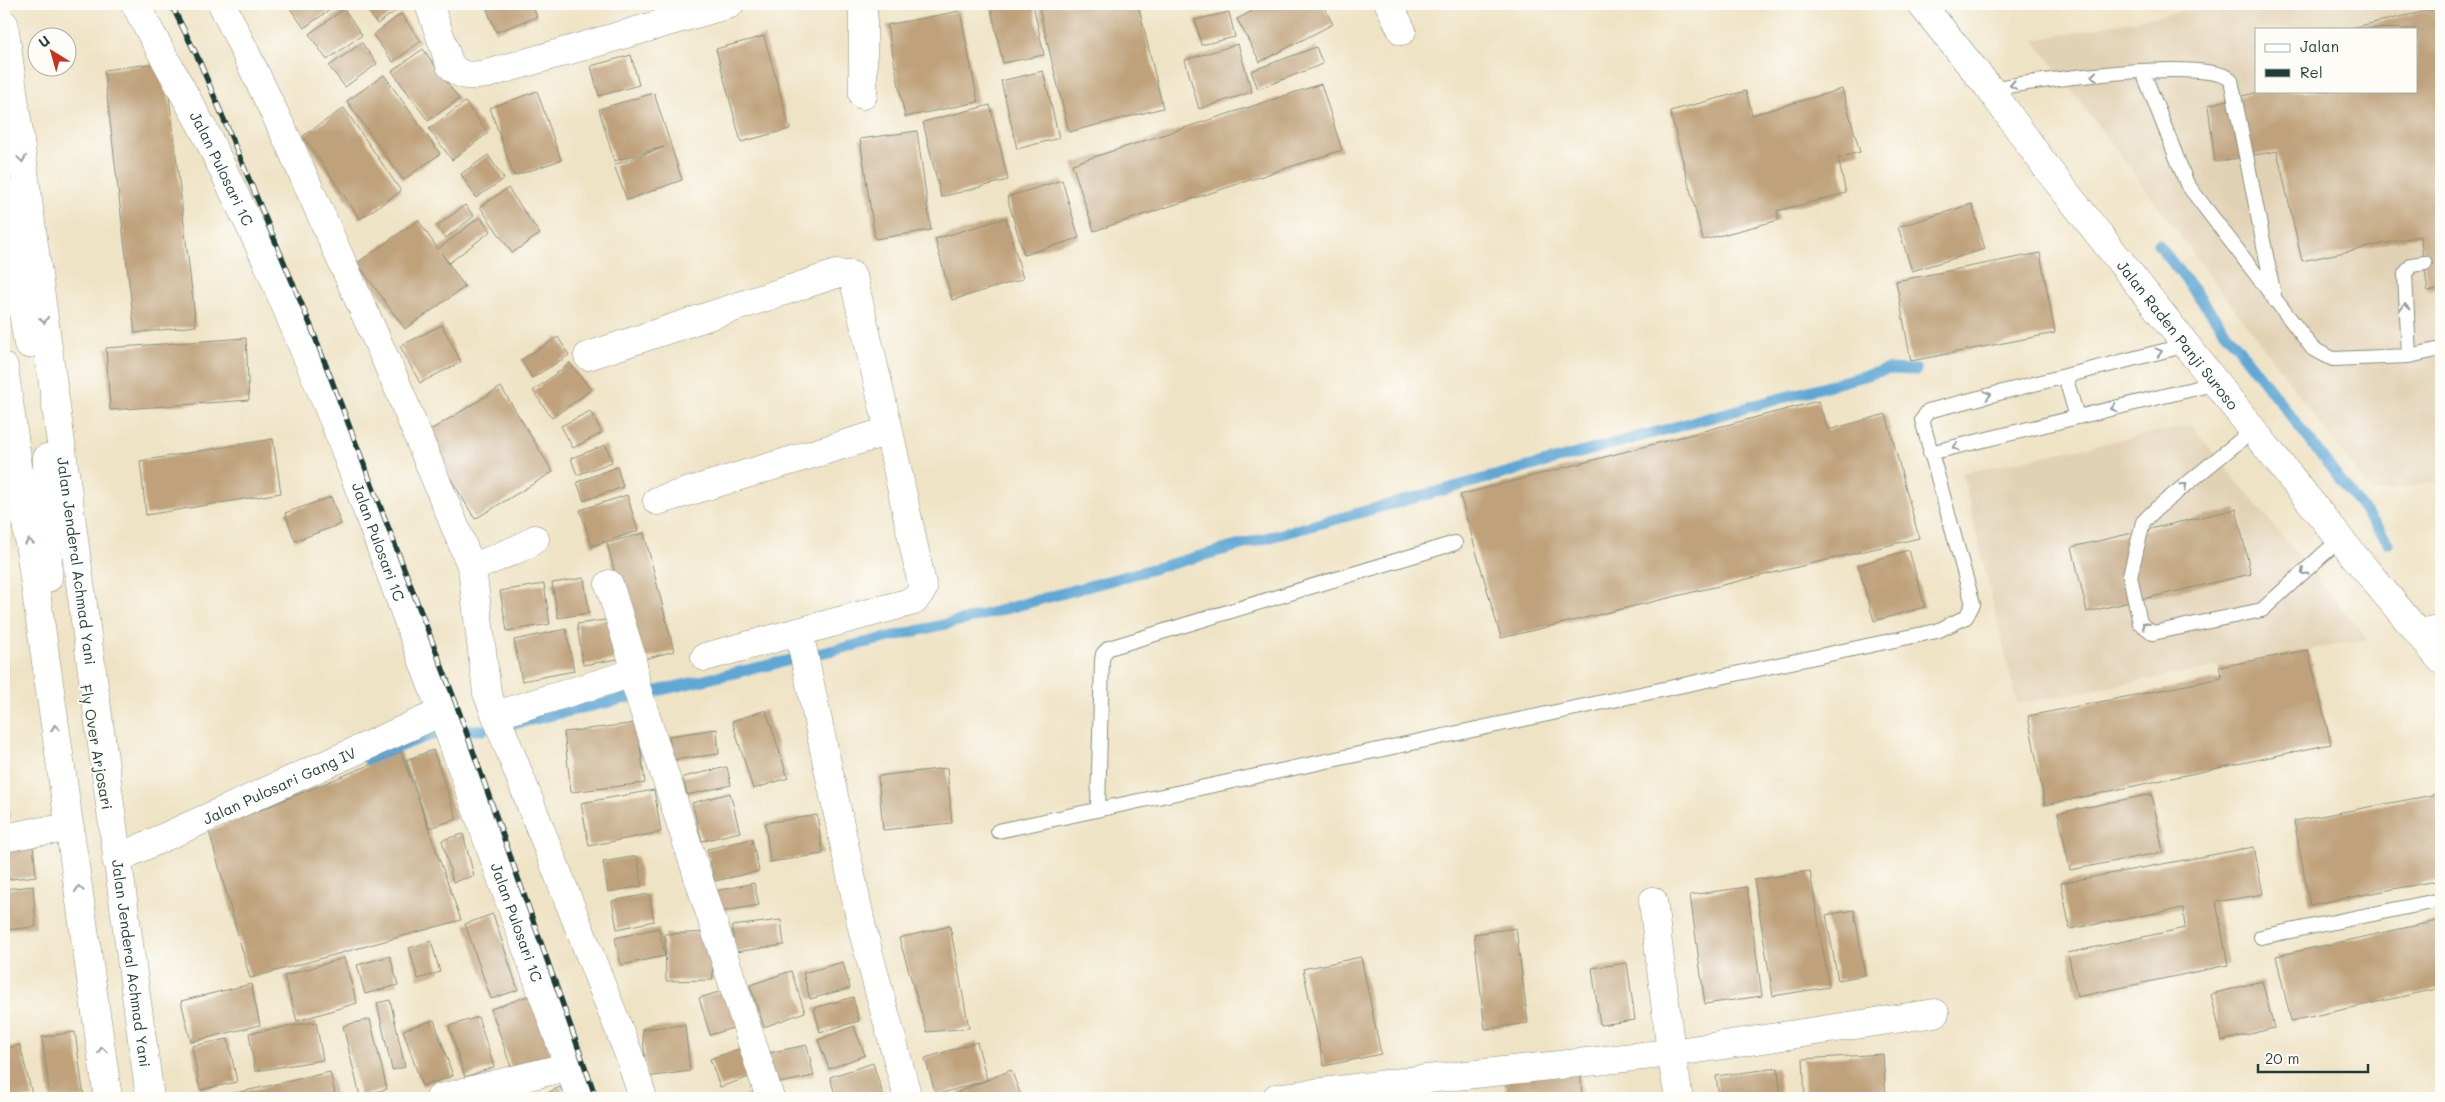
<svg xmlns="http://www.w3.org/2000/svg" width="2445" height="1102" viewBox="0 0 2445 1102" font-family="Mali,sans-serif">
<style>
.built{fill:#e2d2b5;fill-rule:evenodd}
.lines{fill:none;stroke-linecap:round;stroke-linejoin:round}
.stream{stroke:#5ea7d5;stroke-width:11}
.building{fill:#bfa27c}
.service-casing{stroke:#87907c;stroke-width:16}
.minor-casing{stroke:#87907c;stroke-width:29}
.tertiary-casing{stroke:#87907c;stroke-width:29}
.primary-casing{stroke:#87907c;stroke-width:29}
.trunk-casing{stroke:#87907c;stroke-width:29}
.service{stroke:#fff;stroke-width:14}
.minor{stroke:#fff;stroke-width:28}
.tertiary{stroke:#fff;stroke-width:28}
.primary{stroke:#fff;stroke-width:28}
.trunk{stroke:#fff;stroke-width:28}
.rail-casing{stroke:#1f3d34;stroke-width:5.5}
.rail{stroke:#fdfcf7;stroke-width:4;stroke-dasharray:11;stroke-linecap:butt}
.oneway{stroke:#8f9e9a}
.labels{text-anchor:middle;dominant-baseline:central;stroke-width:4;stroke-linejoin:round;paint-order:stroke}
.street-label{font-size:15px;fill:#1f3d34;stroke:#fdfcf7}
</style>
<rect width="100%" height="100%" fill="#fdfcf7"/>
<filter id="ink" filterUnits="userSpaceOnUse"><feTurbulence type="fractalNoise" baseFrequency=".02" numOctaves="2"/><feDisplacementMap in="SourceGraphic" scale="10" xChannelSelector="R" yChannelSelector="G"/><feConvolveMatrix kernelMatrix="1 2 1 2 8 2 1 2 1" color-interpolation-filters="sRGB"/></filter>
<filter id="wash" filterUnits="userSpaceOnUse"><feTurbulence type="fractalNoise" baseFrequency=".0096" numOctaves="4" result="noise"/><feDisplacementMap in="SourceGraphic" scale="20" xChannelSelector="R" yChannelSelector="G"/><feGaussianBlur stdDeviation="1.12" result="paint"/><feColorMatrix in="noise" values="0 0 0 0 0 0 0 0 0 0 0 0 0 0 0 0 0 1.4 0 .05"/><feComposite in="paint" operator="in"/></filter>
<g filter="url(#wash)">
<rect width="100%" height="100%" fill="#efe3c5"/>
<path class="built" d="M2219 4H2441V481L2372 493 2034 40ZM2256 29H2416V91H2256Z
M2191 425 2367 639 2017 704 1962 473Z"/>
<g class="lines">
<path class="stream" d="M2158 244 2389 543
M514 724 968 619 1889 369 1916 370
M368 760C411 742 434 728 483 730"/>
</g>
<g id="blocks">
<path class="building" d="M287 4H338L304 28Z
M363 4H401L403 6 377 24Z
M485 4H532L537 17 496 32Z
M990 4H1033L1044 55 1003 63Z
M1038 4H1138L1163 108 1069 132Z
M1266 4H1322L1333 24 1260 62 1237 19Z
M2441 8V289L2428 291 2420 236 2302 261 2277 151 2215 162 2208 105 2262 91H2416V29L2350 28Z
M344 9 362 35 327 60 309 34Z
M960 11 978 102 905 117 887 25Z
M1229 12 1235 37 1201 45 1195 20Z
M401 14 421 41 393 62 373 35Z
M764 36 790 129 741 142 716 49Z
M362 43 377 64 345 87 329 66Z
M1238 44 1252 92 1199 109 1185 60Z
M1316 47 1323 64 1258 89 1251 71Z
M423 49 459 99 428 121 392 71Z
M631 55 639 85 599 96 591 66Z
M165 62 196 326 135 333 104 70Z
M1043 71 1059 138 1017 149 1001 81Z
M384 75 440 154 403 180 347 101Z
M1321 84 1342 150 1094 231 1072 164Z
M1842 89 1860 152 1838 158 1846 193 1777 211 1779 220 1703 240 1670 111 1746 91 1752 115Z
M537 91 561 160 514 176 490 108Z
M654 93 682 180 627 200 614 165 664 147 614 161 599 109Z
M465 102 488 133 452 160 429 129Z
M990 105 1008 180 941 197 923 122Z
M344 108 401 191 360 219 303 136Z
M917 131 931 230 875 239 860 139Z
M488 155 504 179 476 198 461 174Z
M1062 180 1079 238 1024 255 1007 197Z
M508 188 540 234 512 253 480 207Z
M1972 204 1985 249 1912 271 1898 227Z
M465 205 474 216 446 238 437 226Z
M480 217 491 231 449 263 441 253 465 287 405 329 357 263 418 220 438 249Z
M1006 218 1023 279 952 300 935 239Z
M2040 253 2055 333 1911 361 1896 281Z
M442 325 461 362 420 383 400 346Z
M558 337 569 355 532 378 521 360Z
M246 338 249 400 110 410 106 348Z
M570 363 591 390 552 418 533 391Z
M501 387 553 472 475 519 424 434Z
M1818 401 1828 430 1886 414 1919 538 1501 638 1460 495Z
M590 411 602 433 573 448 561 426Z
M273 439 281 493 146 515 140 461Z
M606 445 612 462 577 475 571 458Z
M617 467 623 487 584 501 577 482Z
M627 495 638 531 592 546 580 510Z
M331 497 341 524 295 541 285 513Z
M2236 509 2251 574 2087 612 2072 547Z
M644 533 674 651 637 661 607 543Z
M1909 550 1925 607 1874 621 1858 565Z
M584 578 589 613 558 618 552 583Z
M544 584 550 624 507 631 500 591Z
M612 619 618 659 583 665 577 624Z
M566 629 574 671 522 681 514 640Z
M4 649 8 678 4 679Z
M2308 650 2331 744 2045 805 2028 716 2222 678 2219 667Z
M766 710 788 778 753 789 732 721Z
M637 723 645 783 571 792 564 732Z
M717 729 719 754 672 760 669 736Z
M433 750 457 819 429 828 406 760Z
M401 752 461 920 250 978 209 831Z
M727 767 731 785 687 795 683 777Z
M947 768 952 823 883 830 878 776Z
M654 790 661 832 589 846 581 803Z
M730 793 740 832 702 841 692 803Z
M2152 794 2163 852 2070 870 2058 813Z
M2438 794 2441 811V880L2310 905 2294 821Z
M4 795 10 818 4 819Z
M817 815 823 854 770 862 765 823Z
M463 834 474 876 453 882 442 840Z
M752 839 759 871 715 881 707 849Z
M33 844 36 876 4 880V847Z
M2254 847 2263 894 2216 902 2228 965 2077 997 2068 953 2185 928 2183 908 2070 929 2061 883Z
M637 856 642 886 608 892 603 862Z
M1810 871 1829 987 1773 996 1754 880Z
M754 883 759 905 719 912 715 891Z
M33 886 36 927 4 930V889Z
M1747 887 1762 996 1705 1004 1690 895Z
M649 894 654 921 617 929 612 901Z
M1854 910 1865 975 1838 980 1826 915Z
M493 914 518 990 491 999 465 924Z
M781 920 784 945 735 952 732 926Z
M2441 920V988L2291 1021 2276 956Z
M950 926 969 1028 927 1032 899 938Z
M659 928 665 956 621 965 615 938Z
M1516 928 1528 1023 1485 1029 1474 934Z
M712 932 713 980 666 981 665 934Z
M431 941 440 972 418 979 409 948Z
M390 956 398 985 365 994 357 965Z
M1361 957 1381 1054 1324 1066 1303 969Z
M344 958 357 1003 297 1021 284 976Z
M843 962 850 988 810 999 803 973Z
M1627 963 1635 1020 1600 1025 1592 968Z
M791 971 805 1012 764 1027 750 985Z
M2262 981 2274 1028 2222 1041 2211 994Z
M251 984 260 1025 191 1042 181 1001Z
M732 988 743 1025 710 1035 699 998Z
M531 995 552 1057 512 1070 491 1009Z
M853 997 859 1021 820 1032 814 1008Z
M390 1000 405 1067 392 1070 377 1003Z
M478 1017 494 1067 465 1077 449 1026Z
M370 1019 387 1089 360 1096 343 1026Z
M434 1020 453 1076 422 1086 403 1030Z
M316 1022 323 1060 255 1071 249 1033Z
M685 1025 690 1071 647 1077 642 1029Z
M854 1026 865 1055 829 1069 818 1040Z
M75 1032 84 1098H50L42 1037Z
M228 1039 237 1082 200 1090 192 1046Z
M977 1042 987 1080 936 1095 925 1058Z
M20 1045 33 1098H4V1049Z
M751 1045 761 1073 720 1087 710 1059Z
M807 1045 814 1076 770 1085 763 1054Z
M1883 1054 1886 1098H1805L1803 1059Z
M873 1063 884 1098H836L830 1077Z
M1580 1065 1582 1098H1507L1505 1072Z
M1778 1068 1781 1098H1719L1716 1076Z
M1011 1070 1022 1098H961L958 1092Z
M330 1072 336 1098H223V1096Z
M560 1087 566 1098H537Z
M767 1091 769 1098H738Z
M519 1093 521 1098H502Z"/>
</g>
</g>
<g filter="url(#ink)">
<use href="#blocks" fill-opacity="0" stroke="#87907c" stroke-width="1"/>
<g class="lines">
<defs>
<path id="service" d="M2143 72 2187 184 2313 349 2333 359 2409 356 2441 349
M1990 89C2030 82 2205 56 2231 80L2275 301
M2409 356 2405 274 2412 265 2425 263
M2065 376 2077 417
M2253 430 2156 509 2143 522 2130 576 2140 623 2153 633 2262 610 2340 539
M1930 453 2217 383
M1098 808 1102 661 1103 654 1109 648 1455 543
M998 831 1937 631 1966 617 1973 604 1922 420 1928 411 2187 345
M2261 937 2441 900"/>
<g id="minor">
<path id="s1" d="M135 4 205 132 268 264 336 426 446 724 580 1098"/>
<path d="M222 4 288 141 396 383 472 568 487 693 629 1055 643 1098"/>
<path d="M429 4 450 65C461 78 471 76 487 74L730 4"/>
<path d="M1389 4 1402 31"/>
<path d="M863 95V4"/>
<path d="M588 356 836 274 851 275 854 281 889 431 923 589 914 601 705 657"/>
<path d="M657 501 889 431"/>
<path d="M472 568 522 547 535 539"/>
<path d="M609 584 632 658 636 686 770 1098"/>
<path d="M799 632 863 932 908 1098"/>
<path d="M496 715 633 673"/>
<path d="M4 838 35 832 70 828"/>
<path id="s2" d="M116 859 442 712"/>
<path d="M1653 901 1671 1053 1679 1098"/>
<path d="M440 1098 570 1066"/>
<path d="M1276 1098 1418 1080 1671 1053 1935 1013"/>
</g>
<path id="tertiary" d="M2421 633 2441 628"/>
<g id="primary">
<path id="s3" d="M4 24 150 1098"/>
<path d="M4 192 28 344"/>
<path d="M4 367 108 1098"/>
<path d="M47 458 48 578"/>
</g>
<g id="trunk">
<path id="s4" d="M1921 4 1990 89 2049 171 2253 430 2340 539 2441 660"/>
</g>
</defs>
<use href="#service" class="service-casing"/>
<use href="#minor" class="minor-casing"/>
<use href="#tertiary" class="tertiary-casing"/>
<use href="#primary" class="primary-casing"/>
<use href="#trunk" class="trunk-casing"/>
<use href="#service" class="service"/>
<use href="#minor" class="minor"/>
<use href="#tertiary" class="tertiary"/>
<use href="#primary" class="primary"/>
<use href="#trunk" class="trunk"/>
<defs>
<path id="rail" d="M171 4 198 58 310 324 457 706 596 1098"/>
</defs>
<use href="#rail" class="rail-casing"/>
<use href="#rail" class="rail"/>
</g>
<defs><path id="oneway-chevron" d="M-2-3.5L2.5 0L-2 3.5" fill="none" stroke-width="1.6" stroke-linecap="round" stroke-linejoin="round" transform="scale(1.25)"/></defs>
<g class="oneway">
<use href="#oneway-chevron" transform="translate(2094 76) rotate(175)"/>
<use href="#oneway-chevron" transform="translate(2013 85) rotate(170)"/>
<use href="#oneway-chevron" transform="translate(22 159) rotate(82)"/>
<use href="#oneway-chevron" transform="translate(2405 307) rotate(-94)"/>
<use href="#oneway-chevron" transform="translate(44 320) rotate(82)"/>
<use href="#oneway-chevron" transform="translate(2159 352) rotate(-15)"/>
<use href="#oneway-chevron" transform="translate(1988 395) rotate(-14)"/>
<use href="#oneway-chevron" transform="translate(2114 408) rotate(166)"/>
<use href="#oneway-chevron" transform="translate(1956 447) rotate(166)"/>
<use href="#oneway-chevron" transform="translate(2184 486) rotate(-39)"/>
<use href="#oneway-chevron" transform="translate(29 542) rotate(-98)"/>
<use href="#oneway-chevron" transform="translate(2304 572) rotate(138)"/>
<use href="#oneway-chevron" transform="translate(2145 625) rotate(-132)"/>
<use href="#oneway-chevron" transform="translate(55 728) rotate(-99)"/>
<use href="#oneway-chevron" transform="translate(79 889) rotate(-98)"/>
<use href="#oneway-chevron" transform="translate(102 1050) rotate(-98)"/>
</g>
</g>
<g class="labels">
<g class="street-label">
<text stroke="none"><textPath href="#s1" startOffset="186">Jalan Pulosari 1C</textPath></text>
<text stroke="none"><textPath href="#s4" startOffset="419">Jalan Raden Panji Suroso</textPath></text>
<text stroke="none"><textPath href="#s1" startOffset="591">Jalan Pulosari 1C</textPath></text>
<text stroke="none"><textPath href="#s3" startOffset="542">Jalan Jenderal Achmad Yani</textPath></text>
<text transform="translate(97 747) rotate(80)">Fly Over Arjosari</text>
<text stroke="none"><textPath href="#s2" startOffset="179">Jalan Pulosari Gang IV</textPath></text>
<text stroke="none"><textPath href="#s1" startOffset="996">Jalan Pulosari 1C</textPath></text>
<text stroke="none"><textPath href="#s3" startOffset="948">Jalan Jenderal Achmad Yani</textPath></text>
</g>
</g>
<rect width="2445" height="1102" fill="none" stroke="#fdfcf7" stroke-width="20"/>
<rect x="2255" y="28" width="162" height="65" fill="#fdfcf7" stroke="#a4b0a9"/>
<rect x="2265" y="44" width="25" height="8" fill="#ffffff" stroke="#a4b0a9"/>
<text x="2300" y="52" font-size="15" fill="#1f3d34">Jalan</text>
<rect x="2265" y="69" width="25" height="8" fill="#1f3d34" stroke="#a4b0a9"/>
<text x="2300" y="78" font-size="15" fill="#1f3d34">Rel</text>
<g transform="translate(52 52) rotate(323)"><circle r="24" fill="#fdfcf7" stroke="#a4b0a9"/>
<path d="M0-4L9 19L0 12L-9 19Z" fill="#c8321e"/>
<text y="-8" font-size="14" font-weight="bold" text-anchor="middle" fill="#1f3d34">U</text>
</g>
<path d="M2258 1064v8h110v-8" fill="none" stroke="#1f3d34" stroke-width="2.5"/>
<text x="2265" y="1064" font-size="15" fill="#1f3d34" stroke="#fdfcf7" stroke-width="4" paint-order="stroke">20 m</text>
</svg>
